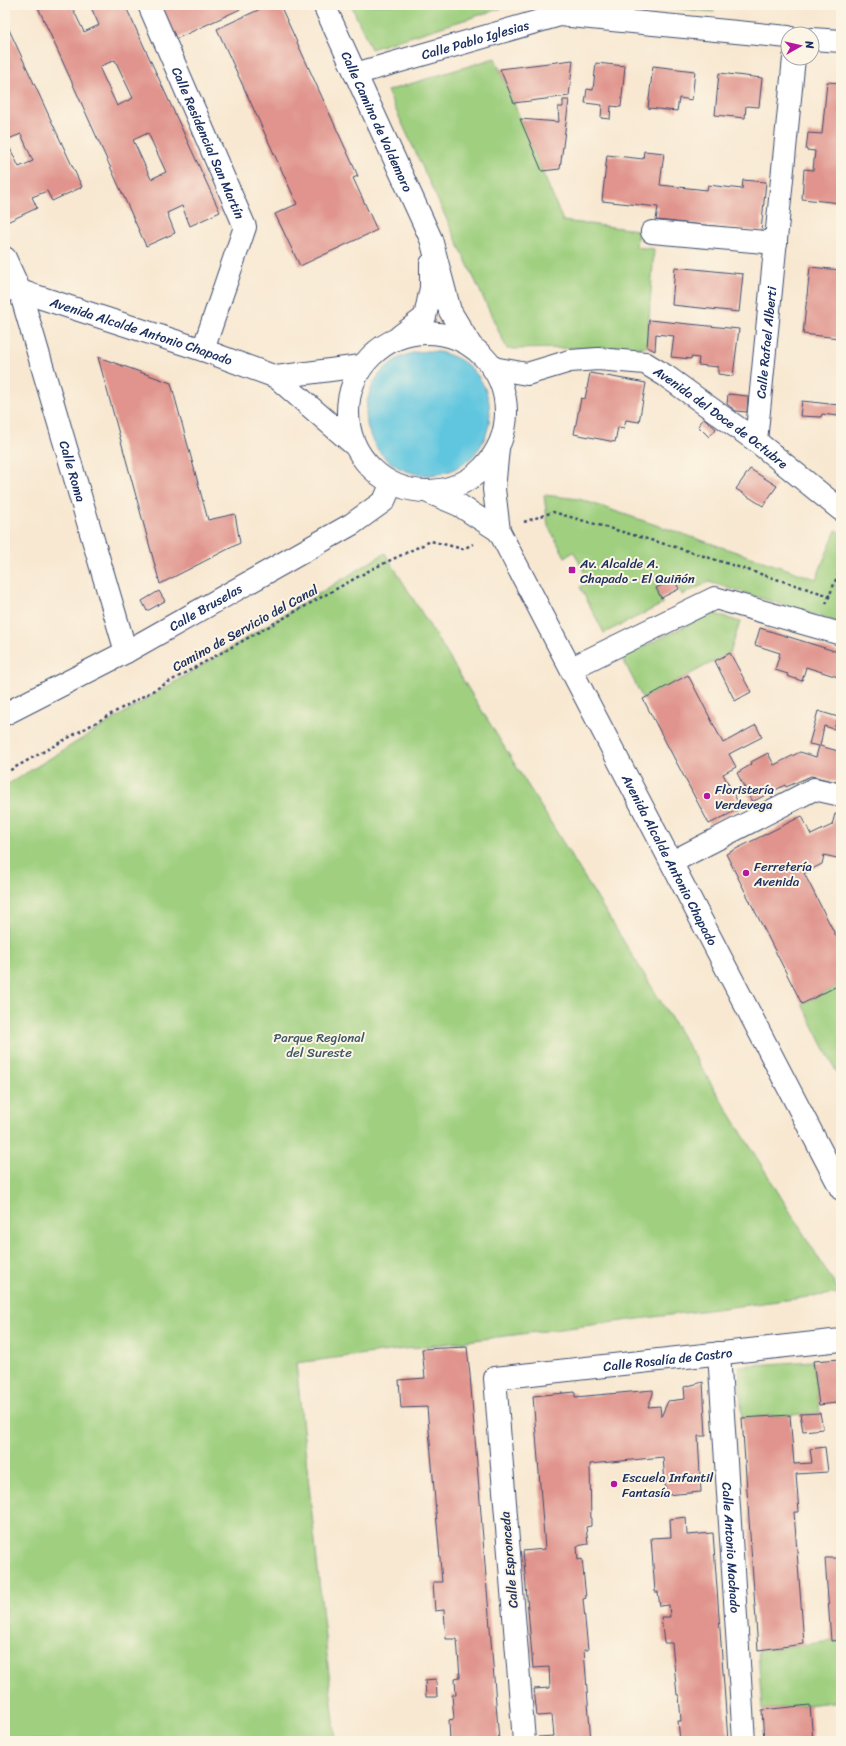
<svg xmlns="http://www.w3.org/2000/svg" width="846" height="1746" viewBox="0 0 846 1746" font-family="Sriracha,sans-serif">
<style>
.green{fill:#9fcf7f;stroke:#5d7f6e}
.water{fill:#61c6df;stroke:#3e7a9e}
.building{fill:#e0948d;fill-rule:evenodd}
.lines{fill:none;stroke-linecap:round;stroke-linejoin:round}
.minor-casing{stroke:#3c4b6f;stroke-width:24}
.secondary-casing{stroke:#3c4b6f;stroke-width:24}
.path{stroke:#3c4b6f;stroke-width:2.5;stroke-dasharray:3 3;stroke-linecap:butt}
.minor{stroke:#fff;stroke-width:22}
.secondary{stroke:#fff;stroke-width:22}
.poi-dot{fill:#b5179e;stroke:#fcf5e5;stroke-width:1.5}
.labels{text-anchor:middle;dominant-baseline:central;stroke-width:4;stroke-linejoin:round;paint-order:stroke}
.street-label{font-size:13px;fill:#1b2f5e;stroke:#fcf5e5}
.poi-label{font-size:13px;fill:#1b2f5e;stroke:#fcf5e5;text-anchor:start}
.park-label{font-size:13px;fill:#3c5766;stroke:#fcf5e5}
</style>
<rect width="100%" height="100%" fill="#fcf5e5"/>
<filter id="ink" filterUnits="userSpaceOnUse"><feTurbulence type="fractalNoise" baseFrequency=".025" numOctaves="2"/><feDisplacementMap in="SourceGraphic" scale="8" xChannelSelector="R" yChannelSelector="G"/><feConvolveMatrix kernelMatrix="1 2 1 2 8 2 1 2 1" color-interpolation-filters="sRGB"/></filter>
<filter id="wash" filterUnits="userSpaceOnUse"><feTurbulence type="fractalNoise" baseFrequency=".012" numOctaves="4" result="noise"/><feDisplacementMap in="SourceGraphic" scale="16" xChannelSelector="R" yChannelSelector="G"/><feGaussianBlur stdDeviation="0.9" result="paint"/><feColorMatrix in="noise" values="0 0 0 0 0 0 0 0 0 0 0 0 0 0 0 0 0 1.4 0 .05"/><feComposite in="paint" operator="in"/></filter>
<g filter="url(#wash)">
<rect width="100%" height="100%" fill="#f8e8d1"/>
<path class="green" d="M351 5H512L371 49Z
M646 5H714V12Z
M495 58 563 221 638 230 636 247 654 249 647 347 507 349 387 91Z
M544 495 579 499 816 579 836 530 841 533V623L709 582 682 595 674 579 656 588 663 604 604 633 580 587 589 582 574 552 565 557 548 526Z
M385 553 840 1293 296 1363 336 1741H5V786Z
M712 613 740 622 730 653 643 699 622 657Z
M841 984V1081L802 1004Z
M813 1361 820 1413 742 1418 739 1366Z
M841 1640V1701L762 1710 758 1650Z"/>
<path class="water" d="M366 413a62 62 0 1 1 124 0a62 62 0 1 1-124 0Z"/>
<g id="blocks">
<path class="building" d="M37 5H71L84 32 99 25 90 5H125L220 212 190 226 182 206 167 213 175 233 146 246ZM115 60 133 98 117 106 99 67ZM148 133 166 172 151 179 133 140Z
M160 5H249L176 39Z
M269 5H280L358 176 353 178 377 230 300 266 275 214 297 204 217 29Z
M5 21 82 187 52 201 47 191 32 197 37 208 7 222 5 217V108L9 107 5 99ZM21 134 33 161 19 167 6 140Z
M573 60 569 96 514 103 500 69Z
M596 63 625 66 621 107 611 106 610 119 601 118 602 105 585 103 587 89 593 90Z
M653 66 695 71 692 100 679 98 677 111 648 108Z
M719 73 762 78 759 107 746 106 745 118 715 115Z
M827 82 841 83V203L802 199 804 169 813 170 815 151 806 150 808 133 822 134Z
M563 100H569L560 169 542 171 520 119 559 122 558 107H563Z
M644 151 664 153 660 185 707 190 708 185 742 189 743 180 766 182 761 231 656 220 658 207 602 201 607 155 643 159Z
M675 267 743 274 739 312 672 305Z
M810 267 841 270V315L839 338 803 334Z
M649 320 739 329 733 376 718 374V367L698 365 699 358 691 357V359L671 357 674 336 656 334 655 351 647 347Z
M98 357 171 383 208 520 235 514 240 543 160 584Z
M590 373 646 383 639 422 626 420 624 428 618 427 615 442 574 434 581 398 585 399Z
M728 394 748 396 747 412 736 411 727 404Z
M802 401 839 405 838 416 822 414 821 417 800 416Z
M704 418 716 429 709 437 698 426Z
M750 469 777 486 763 506 736 489Z
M674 579 679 589 661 598 656 588Z
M159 591 165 601 147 611 142 601Z
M760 628 841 653V678L806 667 802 681 787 676 788 674 775 670 780 653 755 645Z
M730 653 751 692 735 701 715 661Z
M688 675 723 743 756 725 762 737 729 754 736 767 723 774 741 808 709 824 643 699Z
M818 711 838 717 834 729 824 726 820 746 838 751 837 755 841 756V783L811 776 786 787 785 785 752 802 737 773 752 764 751 762 768 753 774 765 800 752 816 757 819 746 809 744Z
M835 814 841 815V859L824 855 822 864 804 873 841 946V984L802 1004 726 854 802 816 811 835 832 825Z
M467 1347 470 1375 499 1741H450L449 1720 454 1719 452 1695H456L455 1678 460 1677 457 1639H446L444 1610 435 1611 433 1582H442L427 1407 401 1408 399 1380 425 1378 422 1349Z
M841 1359V1412L836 1403 819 1405 813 1361Z
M703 1382 706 1436H698L701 1492 666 1495 663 1457 590 1464 591 1526 586 1527 588 1544 577 1546 578 1560 582 1559 586 1598 583 1599 588 1650H584L591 1741H539L538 1737 554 1736 552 1715 537 1716 534 1689 550 1688 549 1667 533 1668 523 1551 545 1549 533 1396 575 1392V1397L653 1390V1394L648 1407 660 1406 661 1417 668 1401 685 1399 684 1387Z
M820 1413 823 1429 803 1431 800 1414Z
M790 1415 794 1464 812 1463 810 1449 825 1447 828 1472 796 1474 799 1512H794L804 1644 758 1650 742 1418Z
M686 1517 687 1535 713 1533 728 1741H680L678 1721H681L679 1695H677L672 1643H664L661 1617H670L669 1605 660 1606 658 1592H655L651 1538 671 1537 670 1519Z
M837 1541H841V1640L831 1641 825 1558H839Z
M436 1679 437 1697H426L425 1680Z
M810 1705 813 1741H764L762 1710Z"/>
</g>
</g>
<g filter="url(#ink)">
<use href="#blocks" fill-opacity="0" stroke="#3c4b6f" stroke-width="1"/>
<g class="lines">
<defs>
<g id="minor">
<path id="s1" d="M149 5 245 227 203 350"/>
<path id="s2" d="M324 5 431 239 450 311 471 346"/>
<path d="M812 39 841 41"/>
<path id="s3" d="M355 74 560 15 788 37"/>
<path d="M652 232 776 243"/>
<path id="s4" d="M5 258 20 291 126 652"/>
<path d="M400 336 425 317 431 288V264"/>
<path id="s5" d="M493 368 527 374 570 361 598 359 645 363 666 376 756 441 841 510"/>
<path id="s6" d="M756 441 794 58"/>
<path d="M572 668 715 598 841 634"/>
<path id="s7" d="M5 714 126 652 352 524 384 501 391 485"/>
<path d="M672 862 814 789 841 795"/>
<path id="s8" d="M719 1353 744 1741"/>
<path id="s9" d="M524 1741 495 1378 841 1340"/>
</g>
<g id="secondary">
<path id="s10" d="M5 288 20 291 203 350 276 377 353 444"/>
<circle cx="427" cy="412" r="79"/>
<path d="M276 377 361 366"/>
<path id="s11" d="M498 448 494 489 499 531 841 1189"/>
<path d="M428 492 459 505 499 531"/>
</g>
</defs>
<use href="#minor" class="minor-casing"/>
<use href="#secondary" class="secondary-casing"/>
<path class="path" d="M524 522 553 512 675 547 830 596
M826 604 841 567
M5 773 372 569 431 541 463 549 473 544"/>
<use href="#minor" class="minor"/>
<use href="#secondary" class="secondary"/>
</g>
</g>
<g class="poi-dot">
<rect x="568" y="566" width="8" height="8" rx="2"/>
<circle cx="707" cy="796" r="4"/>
<circle cx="746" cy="873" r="4"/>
<circle cx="614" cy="1484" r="4"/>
</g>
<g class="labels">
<g class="street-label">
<text stroke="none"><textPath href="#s3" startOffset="125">Calle Pablo Iglesias</textPath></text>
<text stroke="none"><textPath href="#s2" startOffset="128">Calle Camino de Valdemoro</textPath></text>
<text stroke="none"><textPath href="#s1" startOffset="150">Calle Residencial San Martín</textPath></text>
<text stroke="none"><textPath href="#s10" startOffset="143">Avenida Alcalde Antonio Chapado</textPath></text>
<text stroke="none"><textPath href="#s6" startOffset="99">Calle Rafael Alberti</textPath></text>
<text stroke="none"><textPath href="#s5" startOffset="248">Avenida del Doce de Octubre</textPath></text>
<text stroke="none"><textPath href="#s4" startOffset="224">Calle Roma</textPath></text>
<text stroke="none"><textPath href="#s7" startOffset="227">Calle Bruselas</textPath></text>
<text transform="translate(245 628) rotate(-29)">Camino de Servicio del Canal</text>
<text stroke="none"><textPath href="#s11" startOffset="454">Avenida Alcalde Antonio Chapado</textPath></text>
<text stroke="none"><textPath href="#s9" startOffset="538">Calle Rosalía de Castro</textPath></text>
<text stroke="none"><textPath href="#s8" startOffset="195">Calle Antonio Machado</textPath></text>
<text transform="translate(509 1560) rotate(-95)">Calle Espronceda</text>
</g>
<g class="poi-label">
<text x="580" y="563">Av. Alcalde A.<tspan x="580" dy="15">Chapado - El Quiñón</tspan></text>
<text x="715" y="789">Floristería<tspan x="715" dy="15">Verdevega</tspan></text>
<text x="754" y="866">Ferretería<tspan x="754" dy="15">Avenida</tspan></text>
<text x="622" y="1477">Escuela Infantil<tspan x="622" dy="15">Fantasía</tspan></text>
</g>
<g class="park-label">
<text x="319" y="1037">Parque Regional<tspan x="319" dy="15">del Sureste</tspan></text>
</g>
</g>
<rect width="846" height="1746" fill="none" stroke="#fcf5e5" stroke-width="20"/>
<g transform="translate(800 46) rotate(82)"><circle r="19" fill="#fcf5e5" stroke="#a2a6af"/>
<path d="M0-3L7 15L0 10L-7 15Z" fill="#b5179e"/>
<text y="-6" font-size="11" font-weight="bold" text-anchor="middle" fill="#1b2f5e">N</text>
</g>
</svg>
